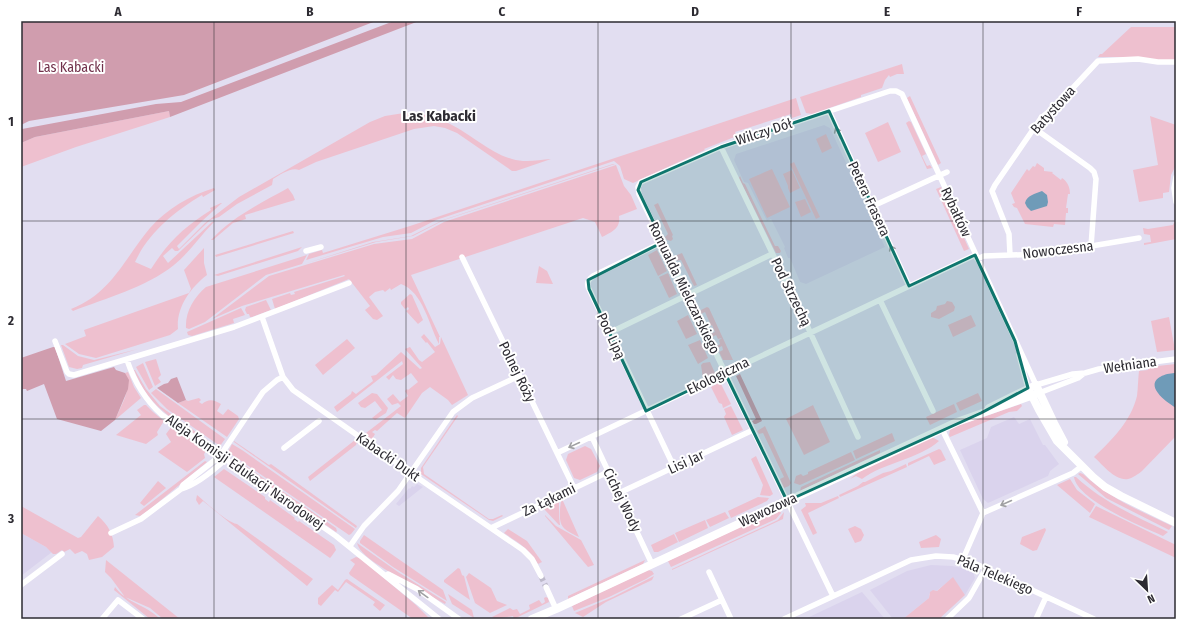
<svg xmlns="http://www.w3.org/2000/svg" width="1197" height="640" viewBox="0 0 1197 640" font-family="'Fira Sans Condensed',sans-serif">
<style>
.built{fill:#dad3ed}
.green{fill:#eec0cf}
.forest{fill:#d09dae}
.water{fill:#6f9bb8}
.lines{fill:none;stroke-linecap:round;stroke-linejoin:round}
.street-tunnel{stroke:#bebacb;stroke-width:5.5;stroke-dasharray:5.5 3;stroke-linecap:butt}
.street{stroke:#fff;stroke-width:5.5}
.secondary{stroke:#fff;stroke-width:8}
.oneway{stroke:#a0a0a3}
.marked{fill:#0f766e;fill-opacity:0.2;stroke:#0f766e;stroke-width:3;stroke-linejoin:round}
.grid{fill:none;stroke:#2d2b32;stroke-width:1;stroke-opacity:0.55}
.labels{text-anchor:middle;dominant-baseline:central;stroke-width:4;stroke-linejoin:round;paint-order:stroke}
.park-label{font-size:14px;fill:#71314b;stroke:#fff}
.street-label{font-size:14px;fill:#2d2b32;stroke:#fff}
.neighbourhood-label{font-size:15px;font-weight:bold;fill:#2d2b32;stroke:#fff}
.neatline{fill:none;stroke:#2d2b32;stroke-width:1.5}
.grid-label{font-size:13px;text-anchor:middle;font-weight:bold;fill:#2d2b32}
</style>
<rect width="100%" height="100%" fill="#e2def1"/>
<path class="built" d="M824 125 830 128 885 247 806 284 800 282 790 258H788L784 248 785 247 771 219 767 221 748 183 744 182 734 160 736 154Z
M1014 417 1019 424 1030 419 1043 445H1045L1059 464 1050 471 1048 476 988 503 983 499 960 450 987 438 991 427Z
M417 484 423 487 399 506 396 504 409 488 410 489 412 486 414 487Z
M21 533 46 547 52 552 21 576Z
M931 565 952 566 962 568 973 572 975 578 965 595 953 578 936 591 935 590 929 594V598L903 619H893L870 590 907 571Z
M862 592 885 619H805Z"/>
<path class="green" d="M1131 27H1176V60L1164 61 1139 57H1098L1100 54H1102Z
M902 64 904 74H897L890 77 889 75 885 80 882 88 861 95V97L812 114 806 113 800 97Z
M910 96 941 163 938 165 907 98Z
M796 98 801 115 792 118 791 114 735 132 737 136 704 149 705 150 633 183 624 179 620 166 614 161 436 220 411 233 383 237 306 260 309 254 322 250 323 253 410 226Z
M169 111 170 117 76 147 21 167V143L35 137Z
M404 113C435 112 454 125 479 142 490 149 500 156 512 159 525 163 538 160 551 159L516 171H512L457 133 445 128 434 126 414 129 316 162 299 170C291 167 280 175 273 179L272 185 237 204 219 217 210 220 178 251H175L172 248 163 256 168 263 212 222H214C200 236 189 253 174 265 145 288 106 298 73 311L71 309C112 293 124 259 150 228 168 208 189 196 214 188L215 190 203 197 202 195C174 212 149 232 135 262L151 269C168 242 184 227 211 210L210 208 221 203H222L202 221 177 246 179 249 205 223 239 197 370 122 385 116Z
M1150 116 1176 125V165L1171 175 1169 192 1163 193V198L1139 202 1133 170 1158 165Z
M909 121 911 122 926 154 922 156 927 166 930 165 932 168 927 169 906 123Z
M888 122 901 152 878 162 865 133Z
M826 134 832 148 822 153 816 139Z
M794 162 820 217 816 219 790 164Z
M1037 163 1044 168V171L1053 172 1052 173 1061 180 1062 178C1068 182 1070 188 1070 194H1068L1066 208H1068V213H1066L1065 225 1054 224 1053 227 1025 224 1017 208 1014 207 1012 204 1015 203 1011 193 1027 169 1029 171 1033 166 1035 167Z
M613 164H615L444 220 413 236 376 242 304 264 373 242 411 236 443 220Z
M616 165 624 186 631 195 637 209 619 216C621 229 611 232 602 237L595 222 583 218 411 275 440 337H439V344C429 325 423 292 401 284L391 290 390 288 385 292 383 290 375 292 369 297 383 316 377 320 373 319 365 310 370 306 349 279 275 309 272 299 290 293 291 295 295 294 294 292 345 276 344 275 242 306 212 319 269 276 374 244 412 239 444 222Z
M772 169 790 207 767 218 749 179Z
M792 170 800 188 790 193 788 188V186L783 174Z
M740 176 743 183 745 184 775 246H778L781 251 780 253H776L739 178Z
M941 187 969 249 964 251 936 189Z
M288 188 293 195 295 200 245 215 246 219 233 223 213 240H211C232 217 261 203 288 188Z
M805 199 811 212 801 217 795 202Z
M658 203 673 235 672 236 673 239 671 241 667 240 665 237 668 234 654 205Z
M1175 220 1176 239 1144 245V243L1151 242 1150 235 1144 234 1143 228 1148 229 1173 225Z
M293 231 294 233 216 257 215 255Z
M302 247 298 251 218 276 214 275Z
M204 248V263L207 275C190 288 176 308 178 329L170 335 96 358 79 354 65 344 86 336 84 330 189 293 191 289 184 270Z
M657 250 667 271 658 276 648 255Z
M682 253 697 285 694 286 681 260 677 261 676 258 677 255Z
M307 255 302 264 266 275 205 322 189 329 186 328C185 312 194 297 206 287Z
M539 266 547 271 553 284 536 283Z
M668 273 677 294 669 298 659 277Z
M410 294 412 295 423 320 418 324 406 311 409 309 408 307 405 309 401 304V302Z
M266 300 271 310 252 317H250L249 314H247L245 310 246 307Z
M947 301 952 302 955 307 954 311 939 319 931 317V313L936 310 937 306 945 304Z
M707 307 709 308 733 360H723L719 352 723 350 722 346 718 348 717 346 720 344 719 340 722 338 718 339 716 335 712 337 710 334 715 332 712 325 707 327 706 325 710 323 705 312 701 314 699 311Z
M241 308 245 315 233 319 234 323 192 336 188 335 187 332Z
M688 315 697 334 686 339 677 321Z
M971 315 976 326 953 337 948 325Z
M1169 317 1175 350 1157 352 1151 321Z
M424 334 435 347 440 344 441 337 468 395 452 405 448 400 430 387 422 393 405 418 397 413 377 431 375 430 372 432 375 434 372 439 368 437 366 433 401 406 398 403 392 405 387 399 393 394 400 402 408 396 405 391 407 389 408 390 418 382 411 373 401 380 396 379 393 375 389 380 386 377 403 364 402 361 337 412 334 407 351 394 352 391 356 394 373 381 371 376 376 375 401 352 420 369 422 368 405 349 410 347 419 360 422 362 435 352 427 342 426 343 421 337Z
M347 339 355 348 323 375 315 365Z
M700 340 708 358 698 364 688 345Z
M61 345H63L78 356 94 360 138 349 83 365 82 368 77 369 69 367Z
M156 359 161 375 158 378 161 382 155 386 145 362Z
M710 362 715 373 703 379 701 365 703 363Z
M143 363 153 387 149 390 136 367Z
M1176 364V436L1142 471C1138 474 1133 478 1128 479 1115 481 1103 465 1094 457 1112 440 1131 421 1137 396 1138 388 1138 379 1139 371L1148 370V367Z
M134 370H135L146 389 160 406 211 443V444C204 443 197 435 190 431 162 411 148 403 134 370Z
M128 372 134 387 141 398 115 420C121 405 133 388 125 373Z
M720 382 731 404 723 408 722 404 719 403 711 387Z
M156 389 225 439 220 446 167 409 151 393Z
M372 393 377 394 388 408 386 413 375 420 372 418 382 410 375 401 365 408 361 407 358 403Z
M978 393 982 401 960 411 956 403Z
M199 398 201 400 199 402 202 404C209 398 214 400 221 404L217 411 223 415 228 409 238 416 239 419 227 437 178 403 186 400 188 401Z
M954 404 957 412 930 425 926 417Z
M1021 404 1022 406 1017 411 1009 412 950 437 949 435 950 430 957 426Z
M144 405H146L153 412 164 421 157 432 158 435 146 444 116 435 141 415 137 410Z
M813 405 830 442 804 455 786 419Z
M731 406 743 430 732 435 724 417 726 414 724 409Z
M457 415 458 416 423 467 424 474 489 519H493L502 515 503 516 493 521 489 520 421 474V468Z
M172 426 207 450 204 454 205 458 187 472 158 452 171 442 166 434Z
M765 426 791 483 789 486 784 488 780 479 784 477 763 433 759 434 757 431Z
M892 433 895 441 856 459 853 451Z
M932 437 939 441C919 459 883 463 862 479L856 476 850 479 860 471Z
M355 440 357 442 356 445 310 481 308 477Z
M234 441 269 465 271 464 357 526 356 528 234 442Z
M232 444 242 450 355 529 351 534 349 535 228 452Z
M585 446 591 449 600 466 597 472 580 480 574 478 566 460 568 454Z
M939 449 941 450 946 460 934 465 929 456 908 466V463Z
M880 450V453L800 491 801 487Z
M851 452 855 460 800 485 794 483 796 476 801 474 803 476 808 474V472Z
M756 456 773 494 770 496 760 495 763 485 751 459Z
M237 460 336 528 337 531 336 532 235 462Z
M205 461 207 462 149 510 140 516 135 515Z
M906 464 907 467 840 497 839 495 858 486 863 482H865L883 473 891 471Z
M224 469 265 497V499L269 502 270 500 295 518 294 519 298 522 299 521 334 545 336 550 331 557 330 558 214 477Z
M1080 473 1083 474C1109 498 1140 511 1172 526L1169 530 1106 498 1078 474Z
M1074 477H1076C1103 502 1135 516 1168 532L1163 536C1143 527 1077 500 1074 477Z
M1070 479 1077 490 1095 504 1090 513 1057 485Z
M158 481 166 488 144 506 140 503Z
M197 495C205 502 228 523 237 524L313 579 307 586 203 501 199 505 196 500Z
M838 496 839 498 808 513 817 533 813 535 801 510 806 506 805 503H821Z
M758 497 769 498 767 501 731 518 728 511Z
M559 501V516L560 525H559L544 509V508Z
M561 501H563L579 537C575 535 566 531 563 527 558 521 560 508 561 501Z
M21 506 78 538 81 537 98 516C108 525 113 533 114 547L102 557 89 560 87 554 82 551 75 554 70 549 64 552 62 550 56 554H53L46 547 21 533Z
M1096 506 1176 545V558L1089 517Z
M779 509 781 513 776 519 671 567 668 561Z
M725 512 729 518 710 527 706 520Z
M784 512 783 519 672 570V569L778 520Z
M545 515 556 526 581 540 594 565 588 567 545 516Z
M705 520 708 528 679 542 675 533Z
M855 526 861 529 864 535 861 541 855 543 848 529Z
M1045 528 1046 530 1037 550 1033 551 1020 544 1022 537Z
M508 529 527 541 542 562 538 564C530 549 517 542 504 533Z
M674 534 678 542 658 552H654L651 545Z
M364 535 443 590 447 601 393 567 360 543V541Z
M936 535 941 539 939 547 921 548 919 542Z
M357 543 398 572 446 602 445 604C436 599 427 594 418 588 405 580 360 559 357 543Z
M356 557 360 558 416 605 430 619H413L350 575 349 573 355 564 350 560Z
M106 560 180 619H163L150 608 125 597 111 578 105 572Z
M645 560 643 564 568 599V596Z
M458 568 460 569 462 575 464 576 470 600 444 582V580Z
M648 570 652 571 654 574 646 579 609 597 574 611 572 606Z
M469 573 491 588 497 601 507 605 490 613 475 603 466 577Z
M654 576 652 580 606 602 583 617 575 613 613 597Z
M953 577 965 595 939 619H903L929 598 930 592 933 590 937 591Z
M347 579 385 605 380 611 373 605 375 602 346 582 338 592 335 590 321 606 318 604V598L332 585 338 590 345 580Z
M115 587C128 604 145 604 160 619H150L114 590Z
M448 594 472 610 474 618 452 604Z
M546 597 548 598 549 602 514 619 513 616 496 619 492 617 510 608 513 610 517 609 520 614 530 609 529 605 539 600 542 604 545 602 544 598Z"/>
<path class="forest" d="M21 21H376L184 95 29 121 21 125Z
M394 21H419L170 117 169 111 164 112 35 137 21 143V130L22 129 156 104 181 102Z
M53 347H55L66 381 114 367 116 370 125 373 129 380 128 389 115 420 101 431 57 419 44 384 27 391 26 389H23L21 391V358Z
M740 374 762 421 756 424H754L752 421 756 419 736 376Z
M177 377 186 400 178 403 157 388 164 384 168 383 171 379Z"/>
<path class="water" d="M1042 191 1047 195 1048 202 1047 206 1031 211 1027 207 1025 203C1027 195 1035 194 1042 191Z
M1176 373V408C1170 404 1162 399 1158 393 1147 379 1165 373 1176 373Z"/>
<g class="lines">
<path class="street-tunnel" d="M541 576 546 587"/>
<path class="street" d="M829 111 909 286
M1034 128 1090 168 1094 172 1096 179 1091 246
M721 147 805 321 858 437
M1176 177 1174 188 1176 202
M873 206 947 172
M663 242 593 276C588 280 586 283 589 289L674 467
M306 251 321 247
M1010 255 1009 234 992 191 995 185 1041 118 1056 106 1098 61 1138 59 1158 62H1176
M462 257 574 488
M977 259 984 256 1044 254 1139 238
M880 300 933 411
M262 317 283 377 293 390 428 485 523 550 532 559 541 576
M609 333 772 254
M55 341 67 372 69 374 74 375 234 327 349 283
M1019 355 1028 388
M127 360C134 381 145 400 162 415L336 536 439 619
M1039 393 1078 378 1083 374
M942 429 983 513
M592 437 652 564
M284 448 319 421
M557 453 738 367 975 255
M181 489C196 485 214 470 226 459
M619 493 753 430
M491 528 608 472
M111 533 141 519 181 489 183 485 220 456 263 392 277 380 283 377
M350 546 364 526 398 491 453 412 472 398 519 376
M963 559 983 513 1073 473 1082 466
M709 572 731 619
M388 574 417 589 459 619
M21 585 62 554
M546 587 556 609
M833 596 639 194 638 187 641 182 721 147 890 91H896L902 94 1036 385 1073 374 1085 373 1099 369 1176 359
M102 619 118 600 143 619
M681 619 722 600
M784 619 911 560 936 556 953 557 974 563 1094 619
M947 619 969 598 986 568
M1036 619 1046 597"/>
<path class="secondary" d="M1028 388 1039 410 1057 441 1093 477 1105 487 1121 496 1176 523
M989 408 1036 385 1054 423 1064 442
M532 619 556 609 957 422 1039 393"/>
</g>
<defs><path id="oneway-shaft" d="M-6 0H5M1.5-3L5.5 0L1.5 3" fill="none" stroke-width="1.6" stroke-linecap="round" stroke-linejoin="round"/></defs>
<g class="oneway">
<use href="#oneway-shaft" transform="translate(838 133) rotate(-115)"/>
<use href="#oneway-shaft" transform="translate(893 251) rotate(-115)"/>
<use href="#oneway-shaft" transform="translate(574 445) rotate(155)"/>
<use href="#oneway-shaft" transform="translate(1006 503) rotate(156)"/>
<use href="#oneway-shaft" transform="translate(423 594) rotate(-144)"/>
</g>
<path class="marked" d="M829 111 909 286 975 255 1015 341 1028 388 981 413 787 501 725 373 646 411 589 289 588 280 663 242 638 190 641 182 721 147Z"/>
<path class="grid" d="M214 21V619M406 21V619M598 21V619M791 21V619M983 21V619M21 221H1176M21 419H1176"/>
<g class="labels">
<g class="park-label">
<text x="71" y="67">Las Kabacki</text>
</g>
<g class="street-label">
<text transform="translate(1053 110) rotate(-48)">Batystowa</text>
<text transform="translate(764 132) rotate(-18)">Wilczy Dół</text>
<text transform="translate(869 199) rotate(65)">Petera Frasera</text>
<text transform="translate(956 212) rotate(65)">Rybałtów</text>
<text transform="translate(1058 250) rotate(-7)">Nowoczesna</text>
<text transform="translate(684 288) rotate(64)">Romualda Mielczarskiego</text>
<text transform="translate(791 292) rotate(64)">Pod Strzechą</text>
<text transform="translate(611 336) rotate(65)">Pod Lipą</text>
<text transform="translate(1130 365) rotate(-8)">Wełniana</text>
<text transform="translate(517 372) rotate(64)">Polnej Róży</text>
<text transform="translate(718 376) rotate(-26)">Ekologiczna</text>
<text transform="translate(388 457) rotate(35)">Kabacki Dukt</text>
<text transform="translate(686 462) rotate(-25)">Lisi Jar</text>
<text transform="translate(245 472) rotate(35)">Aleja Komisji Edukacji Narodowej</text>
<text transform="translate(549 500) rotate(-26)">Za Łąkami</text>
<text transform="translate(622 500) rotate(64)">Cichej Wody</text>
<text transform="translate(768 510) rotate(-25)">Wąwozowa</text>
<text transform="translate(995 575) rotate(23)">Pála Telekiego</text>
</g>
<g class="neighbourhood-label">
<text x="439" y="116">Las Kabacki</text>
</g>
</g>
<rect width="1197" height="640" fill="none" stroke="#ffffff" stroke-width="44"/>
<g transform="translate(1147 590) rotate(155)" stroke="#ffffff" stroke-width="3" paint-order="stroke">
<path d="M0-3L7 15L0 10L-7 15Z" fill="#2d2b32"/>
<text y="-6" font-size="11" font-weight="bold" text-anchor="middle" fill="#2d2b32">N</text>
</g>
<rect x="22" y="22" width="1153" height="596" class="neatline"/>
<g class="grid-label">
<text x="118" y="16">A</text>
<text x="310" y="16">B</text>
<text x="502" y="16">C</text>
<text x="695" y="16">D</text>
<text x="887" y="16">E</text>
<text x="1079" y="16">F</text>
<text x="11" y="126">1</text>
<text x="11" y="325">2</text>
<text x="11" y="523">3</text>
</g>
</svg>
